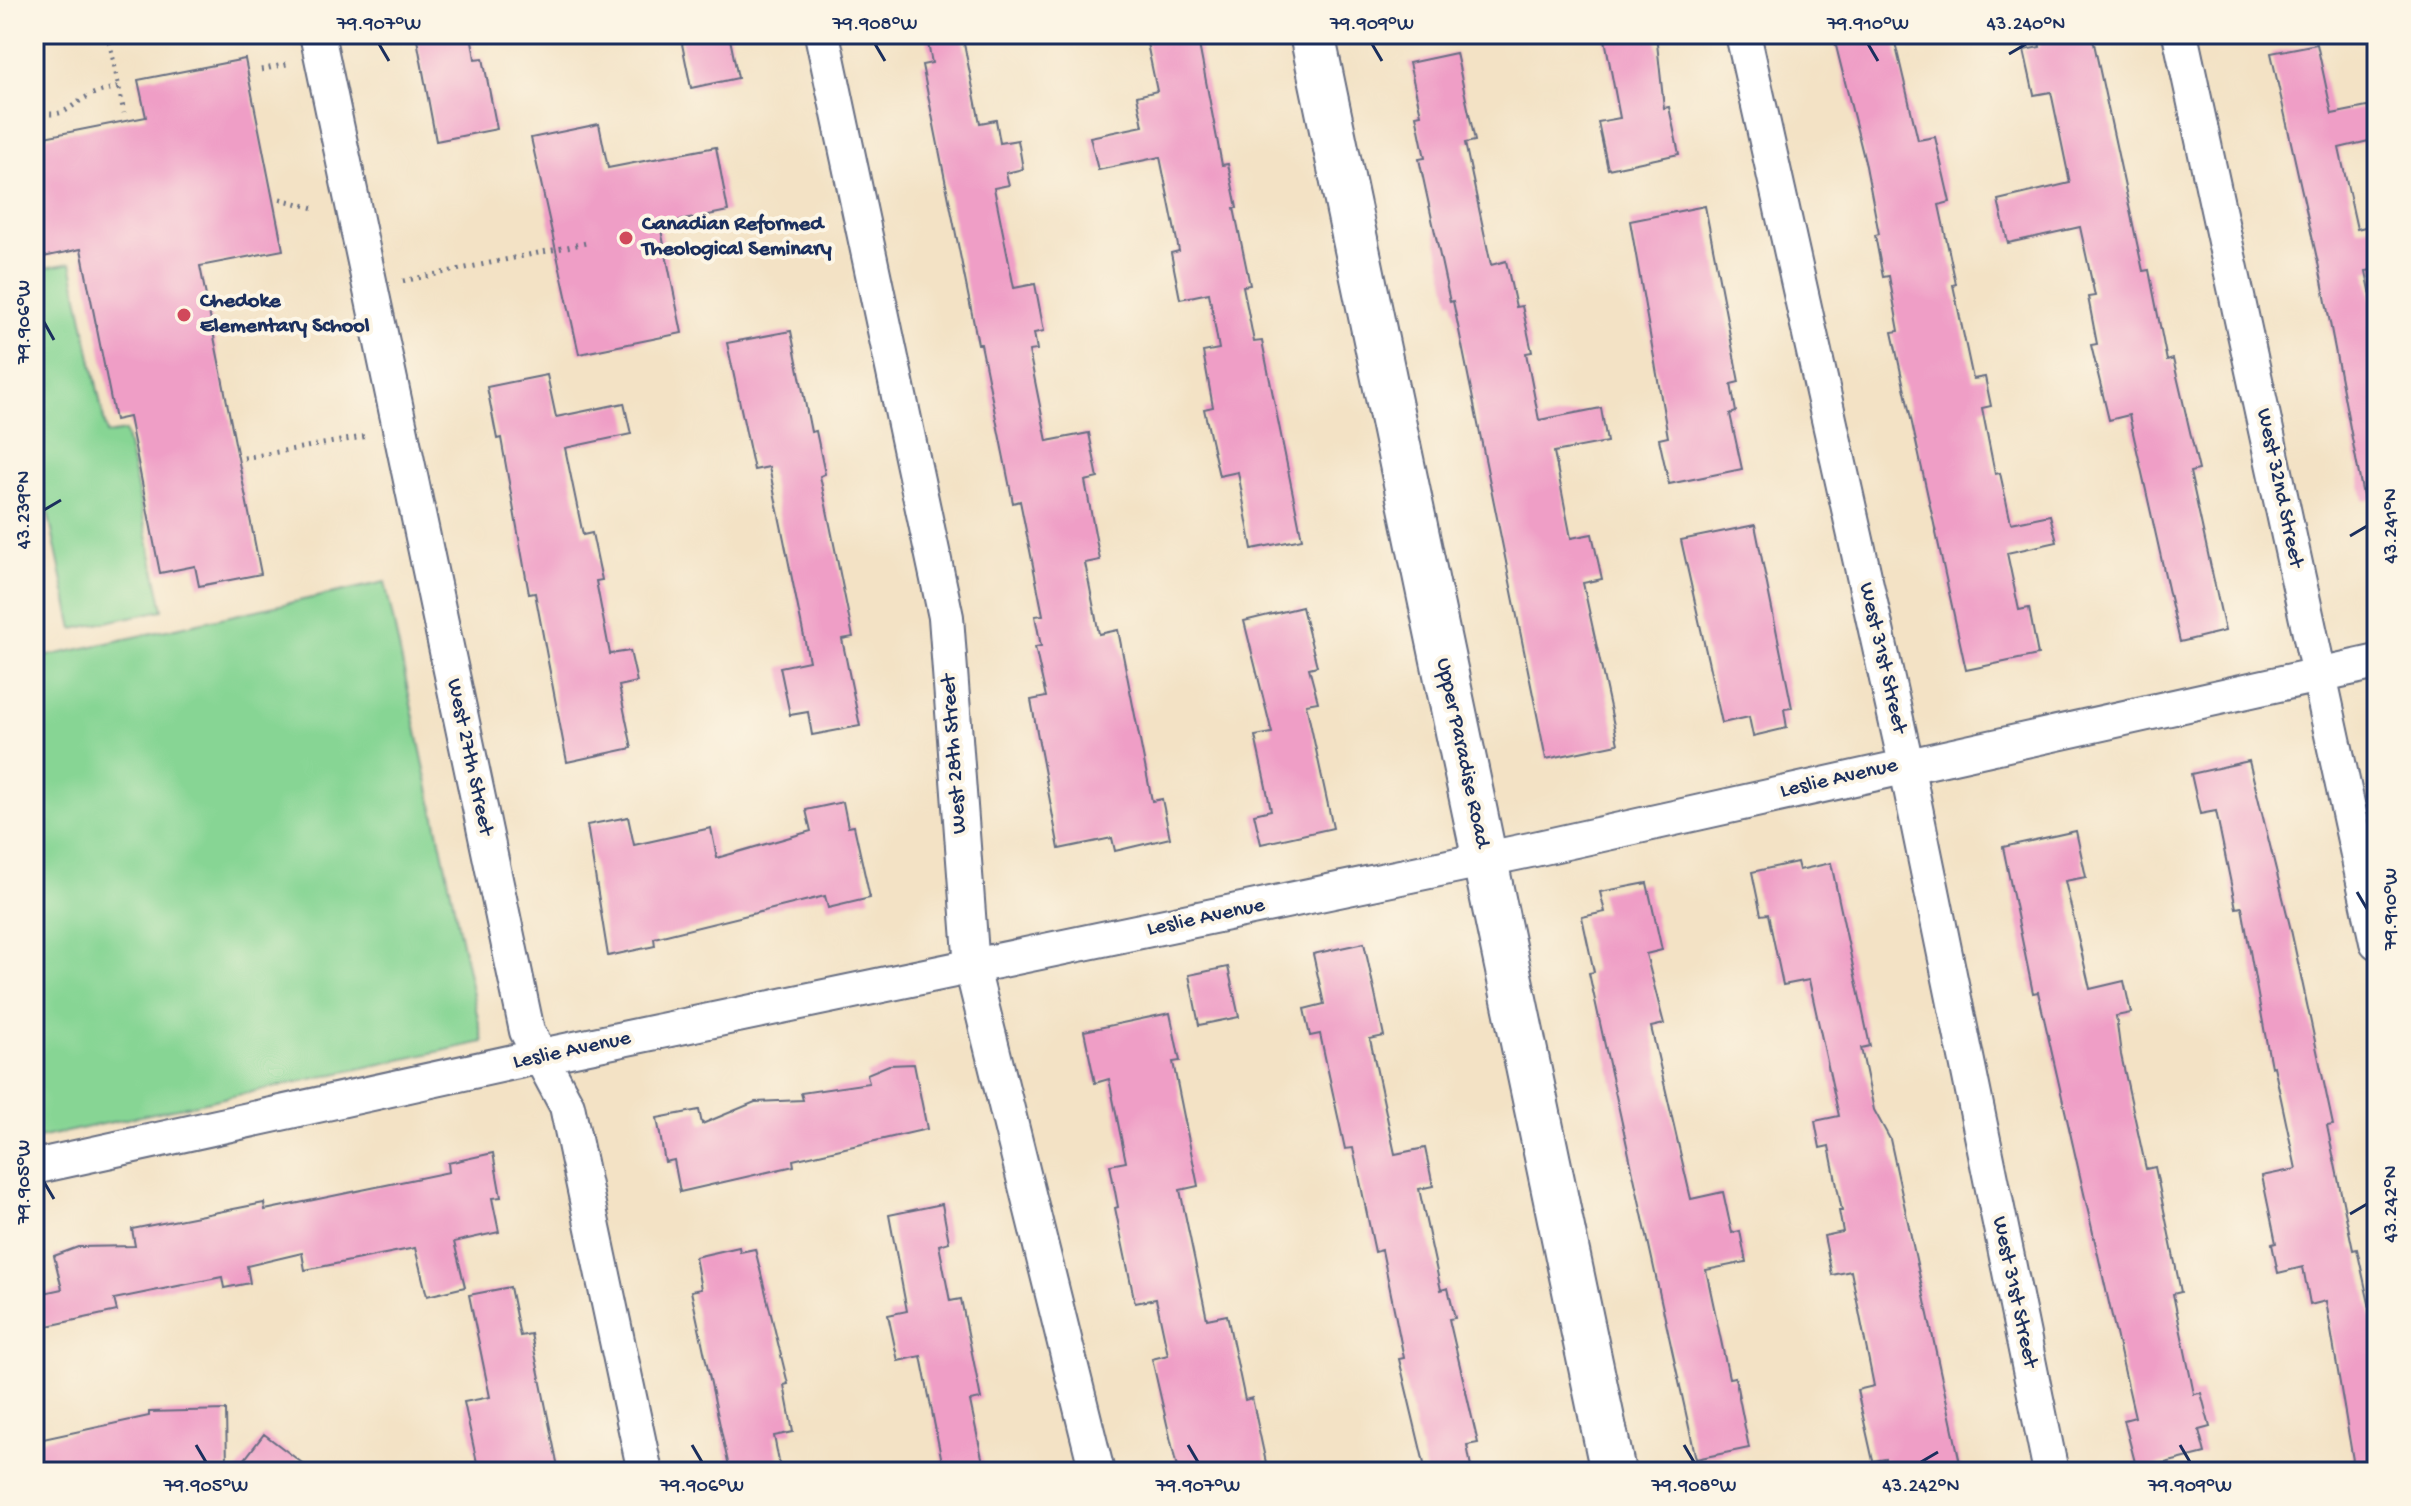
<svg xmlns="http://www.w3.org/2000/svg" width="2411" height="1506" viewBox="0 0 2411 1506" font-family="'Gochi Hand',sans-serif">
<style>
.green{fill:#87d594;stroke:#518279;stroke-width:2}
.building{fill:#ef9ec6}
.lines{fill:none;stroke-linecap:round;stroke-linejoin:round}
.street-casing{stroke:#676e82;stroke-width:38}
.secondary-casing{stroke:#676e82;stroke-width:48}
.path{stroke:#676e82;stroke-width:5;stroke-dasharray:2 6;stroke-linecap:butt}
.street{stroke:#fff;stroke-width:34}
.secondary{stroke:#fff;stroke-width:44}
.ticks{fill:none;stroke:#1b2f5e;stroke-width:3}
.poi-dot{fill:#d1495b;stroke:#fcf5e5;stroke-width:3}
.labels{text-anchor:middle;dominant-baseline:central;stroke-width:8;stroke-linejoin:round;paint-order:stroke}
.poi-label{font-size:22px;font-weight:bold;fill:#1b2f5e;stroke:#fcf5e5;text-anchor:start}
.street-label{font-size:22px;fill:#1b2f5e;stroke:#fcf5e5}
.neatline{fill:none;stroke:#1b2f5e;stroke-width:3}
.ticks-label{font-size:20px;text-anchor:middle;fill:#1b2f5e}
</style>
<rect width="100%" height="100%" fill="#fcf5e5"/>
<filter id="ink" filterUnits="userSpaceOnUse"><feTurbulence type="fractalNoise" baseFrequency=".0125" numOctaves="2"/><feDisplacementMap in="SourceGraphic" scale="16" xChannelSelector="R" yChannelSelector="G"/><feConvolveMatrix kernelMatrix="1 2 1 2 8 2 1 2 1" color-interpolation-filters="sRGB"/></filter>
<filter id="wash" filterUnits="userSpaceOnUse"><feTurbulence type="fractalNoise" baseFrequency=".006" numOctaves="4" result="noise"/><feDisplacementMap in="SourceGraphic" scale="32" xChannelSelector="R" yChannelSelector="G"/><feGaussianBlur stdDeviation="1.8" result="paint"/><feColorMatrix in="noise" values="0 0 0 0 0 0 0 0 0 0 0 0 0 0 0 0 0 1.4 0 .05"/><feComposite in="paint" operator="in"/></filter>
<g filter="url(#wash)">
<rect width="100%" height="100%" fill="#f3e2c5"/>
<path class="green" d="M71 263 107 434 125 431 163 610 73 629 34 446V270Z
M385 582 483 1042 34 1139V659Z"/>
<g id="blocks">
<path class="building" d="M416 34H471L475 59 483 58 497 129 436 141Z
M680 34H729L738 78 691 88Z
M926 34H962L980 123 996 120 1000 143 1018 140 1023 169 1006 173 1009 185 994 188 1014 288 1035 284 1044 331 1034 333 1037 350 1029 351 1047 441 1089 433 1098 478 1085 481 1100 560 1085 563 1099 634 1118 630 1152 801 1162 799 1170 838 1115 851 1112 838 1059 849 1031 700 1046 697 1035 647 1041 646 1035 616 1043 615 1020 501 1013 503 981 344H978L922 65 932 63Z
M1145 34H1197L1222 165 1228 164 1237 208H1234L1250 285 1243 286 1254 342 1262 341 1302 539 1252 549 1238 472 1219 476 1204 409 1213 407 1203 352 1219 349 1209 293 1180 299 1171 253 1179 251 1160 157 1098 170 1090 137 1143 126 1137 96 1157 91Z
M1604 34H1656L1664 108 1669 107 1679 154 1608 169 1598 122 1620 118Z
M1833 34H1893L1918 140 1935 137 1950 202 1939 205 1956 284 1953 285 1973 379 1985 377 1991 406 1982 408 1995 474 2000 473 2011 523 2050 515 2057 542 2007 553 2019 610 2029 608 2038 655 1966 670 1892 332 1899 331 1889 276 1883 277 1875 235 1879 234 1866 166Z
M2038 34H2092L2143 271 2149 270 2167 361 2173 359 2199 470 2190 472 2225 631 2180 642 2129 415 2109 420 2091 345 2097 344 2088 297 2095 296 2080 227 2008 243 1998 200 2070 183 2051 92 2034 95 2024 50 2040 47Z
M2317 44 2332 114 2377 105V139L2339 148 2357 229 2373 225 2377 244V269L2366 271 2377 325V499L2364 501 2322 281 2271 53Z
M1456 53 1475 141 1465 143 1491 265 1506 261 1516 307 1522 306 1532 352 1526 353 1539 420 1601 408 1607 442 1554 452 1571 538 1592 534 1602 579 1583 583 1618 744 1546 759 1453 301 1450 302 1419 159 1425 158 1416 115 1421 114 1409 63Z
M245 59 283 250 200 266 261 574 199 586 195 566 160 573 129 417 115 420 81 249 34 259V139L146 117 138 80Z
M599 124 608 168 716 147 728 211 660 225 682 333 579 354 531 138Z
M1705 206 1739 382 1731 384 1736 412 1730 414 1742 469 1669 484 1659 439 1668 437 1630 221Z
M791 331 811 432 816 431 825 474 820 476 853 637 842 639 860 726 812 735 808 712 790 715 780 667 809 661 769 467 754 470 727 343Z
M547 375 556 417 624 403 631 434 565 448 583 535 592 533 602 580 596 581 610 654 630 651 637 682 619 686 632 748 567 762 535 593 529 594 501 438 497 439 487 387Z
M1755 525 1792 708 1784 709 1787 728 1753 736 1749 717 1722 723 1681 540Z
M1302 607 1317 666 1309 668 1318 702 1306 704 1333 828 1261 844 1254 814 1271 810 1255 736 1272 733 1244 621Z
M2249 761 2291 930 2333 1125 2327 1126 2353 1250 2357 1249 2377 1340V1472H2355L2326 1301 2310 1305 2303 1267 2278 1273 2272 1244 2276 1243 2262 1176 2296 1169 2274 1066 2271 1067 2242 907 2236 908 2216 811 2200 814 2191 774Z
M843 802 848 827 854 826 870 898 828 908 825 896 654 938 655 946 608 956 587 825 628 817 634 845 711 828 717 858 811 831 806 810Z
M2076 831 2086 877 2065 881 2090 989 2124 981 2131 1013 2116 1016 2121 1055 2146 1169 2155 1167 2181 1292 2173 1294 2194 1394 2201 1393 2210 1427 2199 1430 2205 1453 2137 1470 2124 1420 2135 1417 2038 992 2033 993 2003 847Z
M1797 862 1799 870 1831 863 1870 1046 1861 1048 1874 1110 1890 1139 1962 1472H1889L1886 1459 1873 1461 1857 1390 1874 1386 1851 1271 1832 1275 1824 1236 1843 1232 1839 1211H1842L1829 1146 1820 1148 1815 1121 1839 1116 1809 980 1783 985 1768 914 1761 915 1752 872Z
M1647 883 1662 950 1646 954 1664 1024 1651 1027 1691 1199 1723 1192 1732 1233 1740 1231 1746 1262 1706 1270 1729 1378 1735 1377 1749 1448 1696 1459 1589 973 1594 972 1582 917 1605 912 1600 892Z
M1364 943 1384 1036 1370 1039 1395 1154 1425 1148 1433 1186 1419 1189 1441 1290 1448 1288 1455 1318 1449 1319 1478 1443 1467 1445 1472 1472H1426L1399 1359 1404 1358 1382 1250 1375 1252 1353 1148 1345 1149 1320 1034 1310 1036 1304 1009 1324 1004 1313 954Z
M1228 967 1239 1017 1199 1025 1189 975Z
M1170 1013 1180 1061 1173 1062 1198 1186 1180 1190 1207 1319 1227 1315 1245 1400 1252 1398 1268 1472H1178L1152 1359 1168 1355 1156 1299 1135 1303 1115 1208 1118 1207 1110 1165 1126 1162 1109 1079 1095 1083 1084 1031Z
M914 1064 927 1129 793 1160 794 1166 680 1192 674 1160 665 1162 657 1118 699 1110 702 1124 755 1102 803 1100 801 1093 869 1083 867 1074 889 1065Z
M493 1153 501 1197 492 1198 499 1232 454 1242 465 1287 427 1296 415 1248 305 1270 302 1253 247 1266 250 1283 224 1288 222 1277 114 1299 117 1311 34 1329V1295L62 1289 54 1256 78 1247 135 1246 132 1229 264 1203 265 1210 449 1172 448 1163Z
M942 1204 949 1242 939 1245 950 1301 961 1299 974 1363 981 1399 970 1401 985 1472H944L921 1356 898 1361 888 1315 907 1311 889 1215Z
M739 1247 740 1252 755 1249 788 1384 784 1385 793 1432 774 1436 781 1472H730L691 1291 701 1289 695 1257Z
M510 1287 520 1336 531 1334 559 1472H479L464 1402 490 1397 469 1295Z
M226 1410 227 1468 34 1472V1441L149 1416V1412Z
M264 1434 314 1472H235Z"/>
</g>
</g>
<g filter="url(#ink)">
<use href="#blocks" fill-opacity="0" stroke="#676e82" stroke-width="2"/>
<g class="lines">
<defs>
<path id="street" d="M317 34 527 1031 567 1106 645 1472
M822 34 946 617 972 968 1097 1472
M1743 34 1906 764 2051 1472
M2180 34 2377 942
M34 1167 541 1056 1530 850 2377 662"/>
<path id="secondary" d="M1312 34 1613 1472"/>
</defs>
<use href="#street" class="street-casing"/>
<use href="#secondary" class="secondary-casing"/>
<path class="path" d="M108 34 124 113
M261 70 291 63
M34 112C70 119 65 106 93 94 101 91 110 89 118 87
M280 199 318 209
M403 281 586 243
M244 458 368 436"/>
<use href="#street" class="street"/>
<use href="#secondary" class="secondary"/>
</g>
</g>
<path class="ticks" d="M379 44 389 61M875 44 885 61M1372 44 1382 61M1868 44 1878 61M2009 54 2026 44M44 322 54 340M44 510 61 500M2350 536 2367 526M2357 892 2367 909M44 1182 54 1199M2350 1214 2367 1204M196 1445 206 1462M692 1445 702 1462M1188 1445 1198 1462M1684 1445 1694 1462M2180 1445 2190 1462M1921 1462 1938 1452"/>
<g class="poi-dot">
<circle cx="626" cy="238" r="8"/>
<circle cx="184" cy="315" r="8"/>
</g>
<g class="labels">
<g class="poi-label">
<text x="642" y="225">Canadian Reformed<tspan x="642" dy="25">Theological Seminary</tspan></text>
<text x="200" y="302">Chedoke<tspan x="200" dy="25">Elementary School</tspan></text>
</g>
<g class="street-label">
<text transform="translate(2279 488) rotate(78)">West 32nd Street</text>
<text transform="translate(1882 658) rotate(77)">West 31st Street</text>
<text transform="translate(1462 753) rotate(78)">Upper Paradise Road</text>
<text transform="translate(955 754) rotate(-94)">West 28th Street</text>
<text transform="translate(469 757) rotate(78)">West 27th Street</text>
<text transform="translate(1839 779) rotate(-13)">Leslie Avenue</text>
<text transform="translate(1206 918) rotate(-12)">Leslie Avenue</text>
<text transform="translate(572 1051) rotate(-12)">Leslie Avenue</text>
<text transform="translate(2014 1292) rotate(78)">West 31st Street</text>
</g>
</g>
<rect width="2411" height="1506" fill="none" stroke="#fcf5e5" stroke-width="88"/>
<rect x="44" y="44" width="2323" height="1418" class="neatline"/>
<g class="ticks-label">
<text x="379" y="29">79.907°W</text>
<text x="875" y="29">79.908°W</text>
<text x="1372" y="29">79.909°W</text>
<text x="1868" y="29">79.910°W</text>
<text x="2026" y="29">43.240°N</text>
<text transform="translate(22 322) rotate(-90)" y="7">79.906°W</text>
<text transform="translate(22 510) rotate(-90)" y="7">43.239°N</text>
<text transform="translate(2389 526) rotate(-90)" y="7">43.241°N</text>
<text transform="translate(2389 909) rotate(-90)" y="7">79.910°W</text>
<text transform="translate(22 1182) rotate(-90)" y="7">79.905°W</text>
<text transform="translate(2389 1204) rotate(-90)" y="7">43.242°N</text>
<text x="206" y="1491">79.905°W</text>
<text x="702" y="1491">79.906°W</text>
<text x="1198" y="1491">79.907°W</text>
<text x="1694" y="1491">79.908°W</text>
<text x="1921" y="1491">43.242°N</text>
<text x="2190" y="1491">79.909°W</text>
</g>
</svg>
